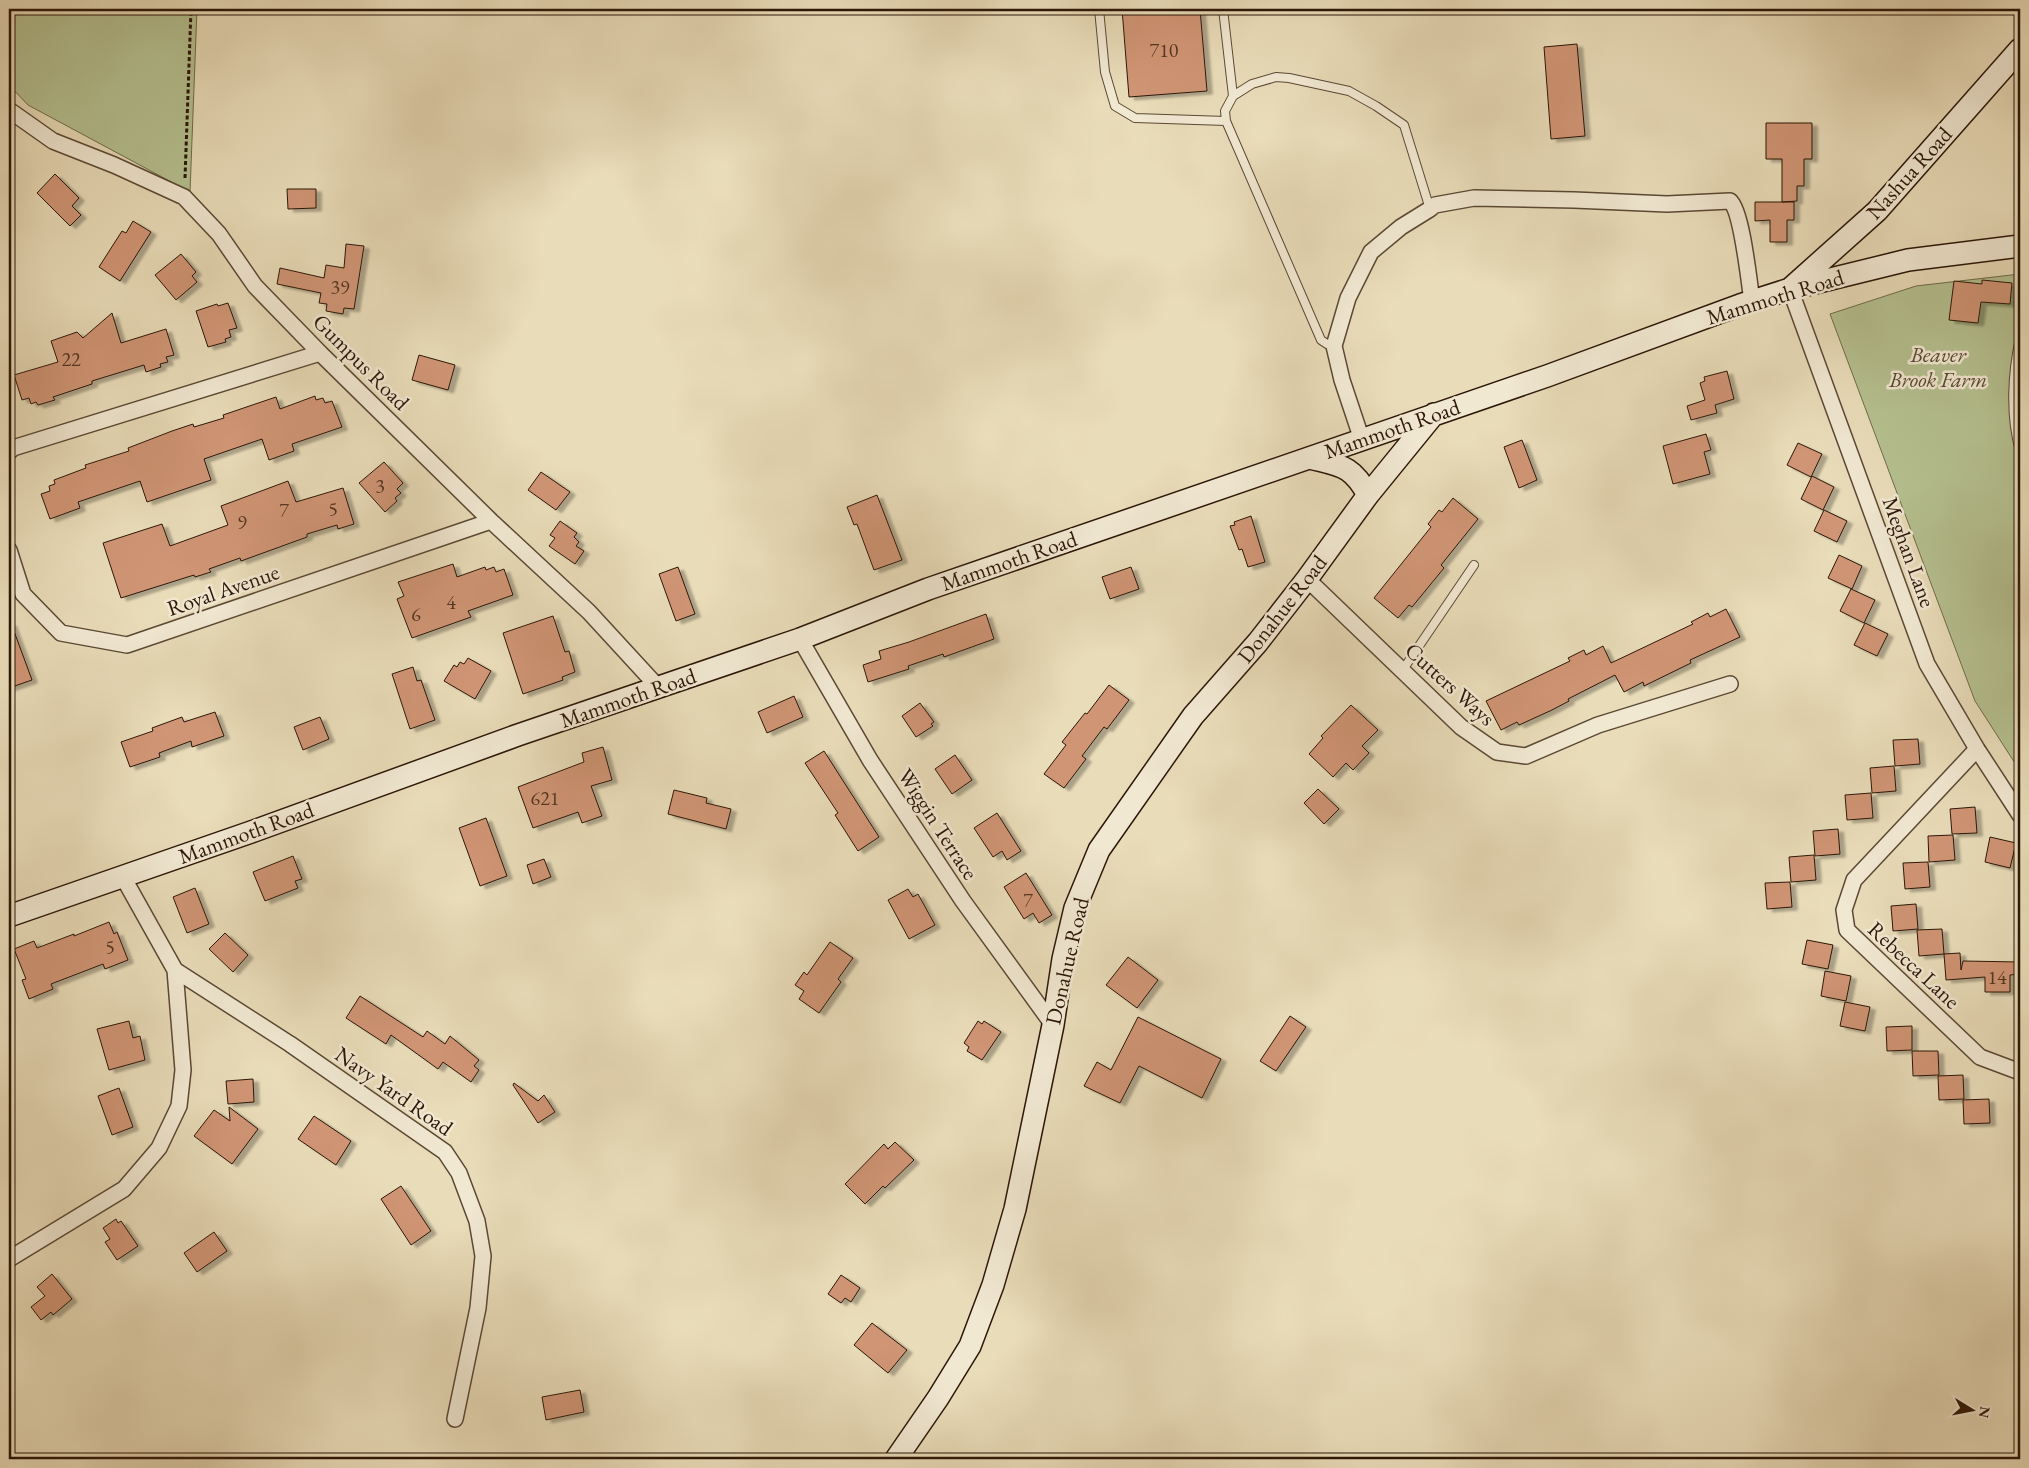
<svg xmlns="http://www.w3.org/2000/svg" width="2029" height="1468" viewBox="0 0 2029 1468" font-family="'EB Garamond',serif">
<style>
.green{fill:#b5c090;stroke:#706b4c}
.building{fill:#d09575;stroke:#2c1608;filter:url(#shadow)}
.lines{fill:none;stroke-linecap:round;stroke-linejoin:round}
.service-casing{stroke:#5b4834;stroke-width:10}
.minor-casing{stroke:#5b4834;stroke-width:18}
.secondary-casing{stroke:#2c1608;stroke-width:24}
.path{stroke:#2c1608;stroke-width:3;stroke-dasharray:4 2.5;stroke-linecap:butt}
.service{stroke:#f1e8d2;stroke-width:8}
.minor{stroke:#f1e8d2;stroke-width:15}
.secondary{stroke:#f1e8d2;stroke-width:21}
.labels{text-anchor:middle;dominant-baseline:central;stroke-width:5;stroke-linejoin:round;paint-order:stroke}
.number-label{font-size:20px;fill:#553623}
.street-label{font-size:22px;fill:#2c1608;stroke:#f1e8d2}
.park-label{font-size:22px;font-style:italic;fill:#554931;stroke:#f1e8d2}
</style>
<defs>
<filter id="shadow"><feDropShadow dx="5.5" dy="3" stdDeviation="1" flood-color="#0004"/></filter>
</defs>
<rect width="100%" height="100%" fill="#e9dcb9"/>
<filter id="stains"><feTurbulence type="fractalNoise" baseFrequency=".004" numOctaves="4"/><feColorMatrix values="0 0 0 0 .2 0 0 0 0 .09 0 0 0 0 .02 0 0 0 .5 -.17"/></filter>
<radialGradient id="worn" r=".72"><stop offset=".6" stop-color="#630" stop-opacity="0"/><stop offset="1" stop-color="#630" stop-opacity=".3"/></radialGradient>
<path class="green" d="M9 9H197L190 192 28 105 9 85Z
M2020 274V771L1975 701 1830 314 1916 286Z"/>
<path class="building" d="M1122 9H1200L1207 91 1129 97Z
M1577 44 1585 136 1551 139 1544 47Z
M1766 123H1812V159H1804V186H1797V201L1782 202V159H1766Z
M55 174 79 198 72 206 81 215 70 226 37 193Z
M287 189H316V208L288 209Z
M1755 202H1794V220H1787V242H1770V220L1755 221Z
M133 221 151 232 120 281 99 267 122 231 126 233Z
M346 244 364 246 354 309 344 308 343 314 326 311 327 304 319 303 321 293 277 284 280 268 324 278 326 265 344 268Z
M181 254 196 272 192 276 197 282 176 300 155 275Z
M1982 280 2012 283 2010 304 1981 302 1978 323 1949 320 1954 281 1982 284Z
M228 303 237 328 229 330 231 337 225 339 226 342 208 347 196 311 217 304 218 306Z
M112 313 121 343 166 329 174 355 166 357 168 362 160 364 161 367 146 372 144 365 92 381V384L53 397 55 400 38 405 36 402 31 404 29 398 22 400 14 375 58 362 51 341 77 332 83 338Z
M419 355 455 365 448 390 412 380Z
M1727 371 1734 399 1715 405 1717 413 1691 420 1687 406 1705 400 1700 383 1705 381 1704 377Z
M315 396 316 400 323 398 325 403 332 401 342 427 292 444 294 451 269 460 262 439 204 459 211 480 147 502 140 481 78 502 80 508 50 519 41 494 50 491 49 486 55 484 54 480 86 468 85 465 129 451 128 448 172 431 193 424 194 427 224 418 223 415 276 397 280 409Z
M1706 434 1711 450 1704 452 1710 474 1673 484 1663 446Z
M1522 440 1537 480 1519 488 1504 447Z
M1798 443 1822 454 1811 477 1787 465Z
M384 462 403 483 397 489 401 493 395 498 397 501 385 512 359 483Z
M541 472 570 492 556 510 528 490Z
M1812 476 1834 487 1823 510 1801 499Z
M288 481 296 502 343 488 354 524 338 529 337 525 307 534V537L241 561 240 558 209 569 211 572 195 577 194 575 121 598 103 543 162 524 170 546 228 525 221 506Z
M877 495 902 560 874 570 857 524 854 525 847 507Z
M1453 498 1478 519 1441 565 1444 568 1412 607 1409 605 1398 618 1374 598 1431 527 1428 524 1439 510 1442 512Z
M1824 510 1847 521 1837 542 1814 531Z
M1251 516 1265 562 1248 567 1242 549 1239 550 1230 526 1235 525 1234 522Z
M560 521 577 533 574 537 579 542 576 546 584 551 575 564 549 546 555 538 550 535Z
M1839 555 1862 566 1852 589 1828 578Z
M453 564 457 577 485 567 486 570 494 567 496 572 504 569 513 595 468 611 471 617 412 638 397 599 404 596 398 582Z
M678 567 695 614 676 621 659 574Z
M1131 567 1139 589 1110 599 1102 577Z
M1851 589 1875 600 1864 623 1840 611Z
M1726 609 1740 637 1690 660 1691 663 1644 686 1643 682 1624 692 1615 675 1568 699 1569 701 1552 710 1519 725 1517 722 1501 730 1486 701 1570 661 1568 658 1584 650 1586 655 1603 646 1611 663 1693 624 1691 622 1708 613 1710 617Z
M986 614 994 639 944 657 943 654 908 666 909 669 868 682 863 665 881 659 879 651 909 642Z
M553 616 565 652 569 651 575 672 562 677 563 680 523 694 503 633Z
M9 623H11L32 680 9 688Z
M1865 623 1888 634 1877 656 1854 645Z
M468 658 491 671 475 699 444 681 454 665 457 667 460 662 464 664Z
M413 667 417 681 421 680 435 720 410 729 392 674Z
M1109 685 1129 700 1107 729 1104 727 1082 756 1086 759 1064 788 1044 774 1066 745 1062 742 1085 713 1087 714Z
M794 696 803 717 767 733 758 712Z
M920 703 934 722 931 724 933 726 916 737 902 716Z
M1351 705 1378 730 1362 746 1369 753 1353 770 1346 763 1333 777 1309 754 1323 738 1321 736Z
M215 712 224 736 192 747 191 741 159 753 160 757 130 767 121 742 153 731 152 728 182 717 184 722Z
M320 717 329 739 303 750 294 727Z
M1918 739 1920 764 1895 766 1893 740Z
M603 747 612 780 591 786 602 816 582 823 578 812 533 828 518 787 584 762 582 753Z
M824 751 879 837 858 851 835 815 838 813 805 763Z
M955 755 972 780 952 794 935 769Z
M1894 766 1896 791 1872 793 1870 768Z
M1318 789 1339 809 1324 824 1304 803Z
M674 790 707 798 706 803 731 809 726 829 668 814Z
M1871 793 1873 818 1847 820 1845 795Z
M1975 807 1977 833 1952 834 1950 809Z
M997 813 1021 851 1007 860 1002 851 993 857 974 828Z
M486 818 507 876 480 886 459 828Z
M1838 829 1840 854 1815 856 1813 831Z
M1953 835 1955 860 1929 862 1928 836Z
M1990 837 2016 843 2010 868 1985 862Z
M1814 855 1816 880 1791 882 1789 857Z
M293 856 302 879 295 881 298 888 265 901 253 872Z
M544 859 551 877 533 884 527 865Z
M1928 862 1930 887 1905 889 1903 863Z
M1026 873 1052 915 1039 923 1033 913 1024 919 1004 887Z
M1790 882 1792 907 1767 909 1765 883Z
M195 888 209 924 187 933 173 897Z
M908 889 913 897 918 894 935 925 909 939 888 900Z
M1916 904 1918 929 1893 931 1891 906Z
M109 922 114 934 117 932 128 960 105 969 103 964 51 984 53 989 29 999 22 980 26 979 14 949 34 941 37 948 74 934V936Z
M1942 929 1944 954 1919 956 1917 930Z
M225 933 248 955 233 972 209 949Z
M1807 940 1833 945 1828 969 1802 964Z
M830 942 853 958 838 979 841 982 819 1013 799 999 804 991 795 985 804 972 807 975Z
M1960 953 1961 970 1963 961 2020 962V974L2010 975V992H1985V977L1946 980 1944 954Z
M1128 957 1158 980 1137 1008 1106 985Z
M1825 971 1851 976 1846 1001 1821 996Z
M360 996 423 1037 427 1031 445 1044 450 1036 479 1060 474 1066 479 1070 471 1082 443 1062 438 1069 391 1035 386 1044 346 1018Z
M1845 1002 1870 1007 1865 1031 1840 1026Z
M1290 1016 1306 1027 1276 1071 1260 1061Z
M1138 1017 1221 1059 1202 1098 1139 1066 1120 1103 1084 1086 1097 1062 1111 1070Z
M129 1021 133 1038 140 1036 145 1060 109 1070 97 1029Z
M978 1021 982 1024 984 1021 1001 1032 982 1060 967 1051 969 1047 964 1043Z
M1912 1026V1050L1887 1051 1886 1027Z
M1912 1051H1938L1939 1075 1913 1076Z
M1963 1075 1964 1099 1939 1100 1938 1076Z
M253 1079 254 1102 228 1104 226 1081Z
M514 1083 538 1101 544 1095 555 1112 538 1123 513 1085Z
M119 1088 133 1127 112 1135 98 1096Z
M1989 1099 1990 1123 1964 1124 1963 1100Z
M229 1107 258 1129 232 1164 194 1136 214 1110 230 1121Z
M314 1116 351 1141 336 1165 298 1139Z
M895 1142 914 1160 885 1188 883 1186 865 1204 845 1184 884 1144 888 1149Z
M401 1186 431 1231 411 1245 381 1199Z
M116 1219 118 1223 121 1221 138 1246 117 1260 105 1242 110 1239 103 1228Z
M214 1232 227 1251 197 1272 184 1253Z
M52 1274 72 1299 53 1315 51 1312 41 1320 31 1307 45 1296 37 1287Z
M841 1275 860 1288 851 1302 845 1298 841 1303 828 1294Z
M872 1323 907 1350 888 1373 854 1345Z
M580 1390 584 1412 546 1420 542 1397Z"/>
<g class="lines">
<defs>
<path id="service" d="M1099 9 1105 72 1115 106 1135 118 1226 121
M1223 9 1233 96
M2020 339C2012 373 2010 416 2020 451
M1334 346 1327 344 1321 340 1226 121 1225 111 1233 96 1252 84 1276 77 1289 78 1349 91 1376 106 1404 125 1430 209
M1402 671 1474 565"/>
<path id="minor" d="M9 110 53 141 114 165 184 197 219 234 255 286 320 353 491 521 589 612 658 687
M1790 289 1927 664 1977 749 2020 815
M1362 440 1342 380 1334 346 1348 298 1371 252 1401 227 1430 209 1435 205 1474 198 1574 200 1667 204 1730 201C1742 211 1749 282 1752 301
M9 452 13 448 320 353
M9 550 23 594 61 633 127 645 491 521
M1307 579 1461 727 1497 752 1526 756 1598 725 1730 684
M800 639 870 760 963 901 1053 1025
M1977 749 1854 880 1844 910 1847 930 1980 1057 2020 1072
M123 877 175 970 290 1044 445 1152 459 1173 477 1221 483 1256 478 1308 455 1419
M9 1259 124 1189 159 1148 179 1106 183 1070 175 970"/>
<path id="secondary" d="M1792 287 1877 211 2020 49
M1310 458C1341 466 1352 465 1368 495
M9 916 254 831 518 735 800 639 928 589 1547 376 1740 305 1790 289 1908 260 2020 246
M896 1459 938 1398 970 1346 993 1285 1015 1209 1053 1025 1063 959 1075 908 1099 850 1193 716 1258 642 1307 579 1368 495 1434 414"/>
</defs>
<use href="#service" class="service-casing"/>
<use href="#minor" class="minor-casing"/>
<use href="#secondary" class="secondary-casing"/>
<path class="path" d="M185 178 191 9"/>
<use href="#service" class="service"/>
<use href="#minor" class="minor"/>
<use href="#secondary" class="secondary"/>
</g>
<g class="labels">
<g class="number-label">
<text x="1164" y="50">710</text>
<text x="340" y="287">39</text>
<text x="71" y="359">22</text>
<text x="380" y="486">3</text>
<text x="333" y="509">5</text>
<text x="284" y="510">7</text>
<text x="242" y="522">9</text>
<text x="451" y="602">4</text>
<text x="416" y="614">6</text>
<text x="545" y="798">621</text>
<text x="1028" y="900">7</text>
<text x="110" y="947">5</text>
<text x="1997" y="977">14</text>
</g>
<g class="street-label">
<text transform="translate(1909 173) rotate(-48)">Nashua Road</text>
<text transform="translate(1775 297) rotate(-17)">Mammoth Road</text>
<text transform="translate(361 362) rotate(45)">Gumpus Road</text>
<text transform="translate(1392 429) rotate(-19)">Mammoth Road</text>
<text transform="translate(1909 552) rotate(70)">Meghan Lane</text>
<text transform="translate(1009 561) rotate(-19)">Mammoth Road</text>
<text transform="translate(223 590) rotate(-19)">Royal Avenue</text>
<text transform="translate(1282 609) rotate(-52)">Donahue Road</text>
<text transform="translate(1450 684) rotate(42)">Cutters Ways</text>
<text transform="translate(628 698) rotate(-19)">Mammoth Road</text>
<text transform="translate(938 824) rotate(57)">Wiggin Terrace</text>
<text transform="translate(246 833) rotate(-20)">Mammoth Road</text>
<text transform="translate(1067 961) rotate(-77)">Donahue Road</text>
<text transform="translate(1914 965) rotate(43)">Rebecca Lane</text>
<text transform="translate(394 1091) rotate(35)">Navy Yard Road</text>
</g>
<g class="park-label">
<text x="1938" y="354">Beaver<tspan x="1938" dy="25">Brook Farm</tspan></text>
</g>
</g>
<rect width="2029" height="1468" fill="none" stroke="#e9dcb9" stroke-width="30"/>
<rect x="10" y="10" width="2009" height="1448" fill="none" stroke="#2c1608" stroke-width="2.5"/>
<rect x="15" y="15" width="1999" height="1438" fill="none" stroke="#2c1608"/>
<g transform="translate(1972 1410) rotate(100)" stroke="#f1e8d2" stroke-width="4" paint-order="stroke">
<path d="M0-4L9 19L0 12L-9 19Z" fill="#2c1608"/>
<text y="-8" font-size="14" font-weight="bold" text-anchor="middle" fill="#2c1608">N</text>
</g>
<rect width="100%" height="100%" filter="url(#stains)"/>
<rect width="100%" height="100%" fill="url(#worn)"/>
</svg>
